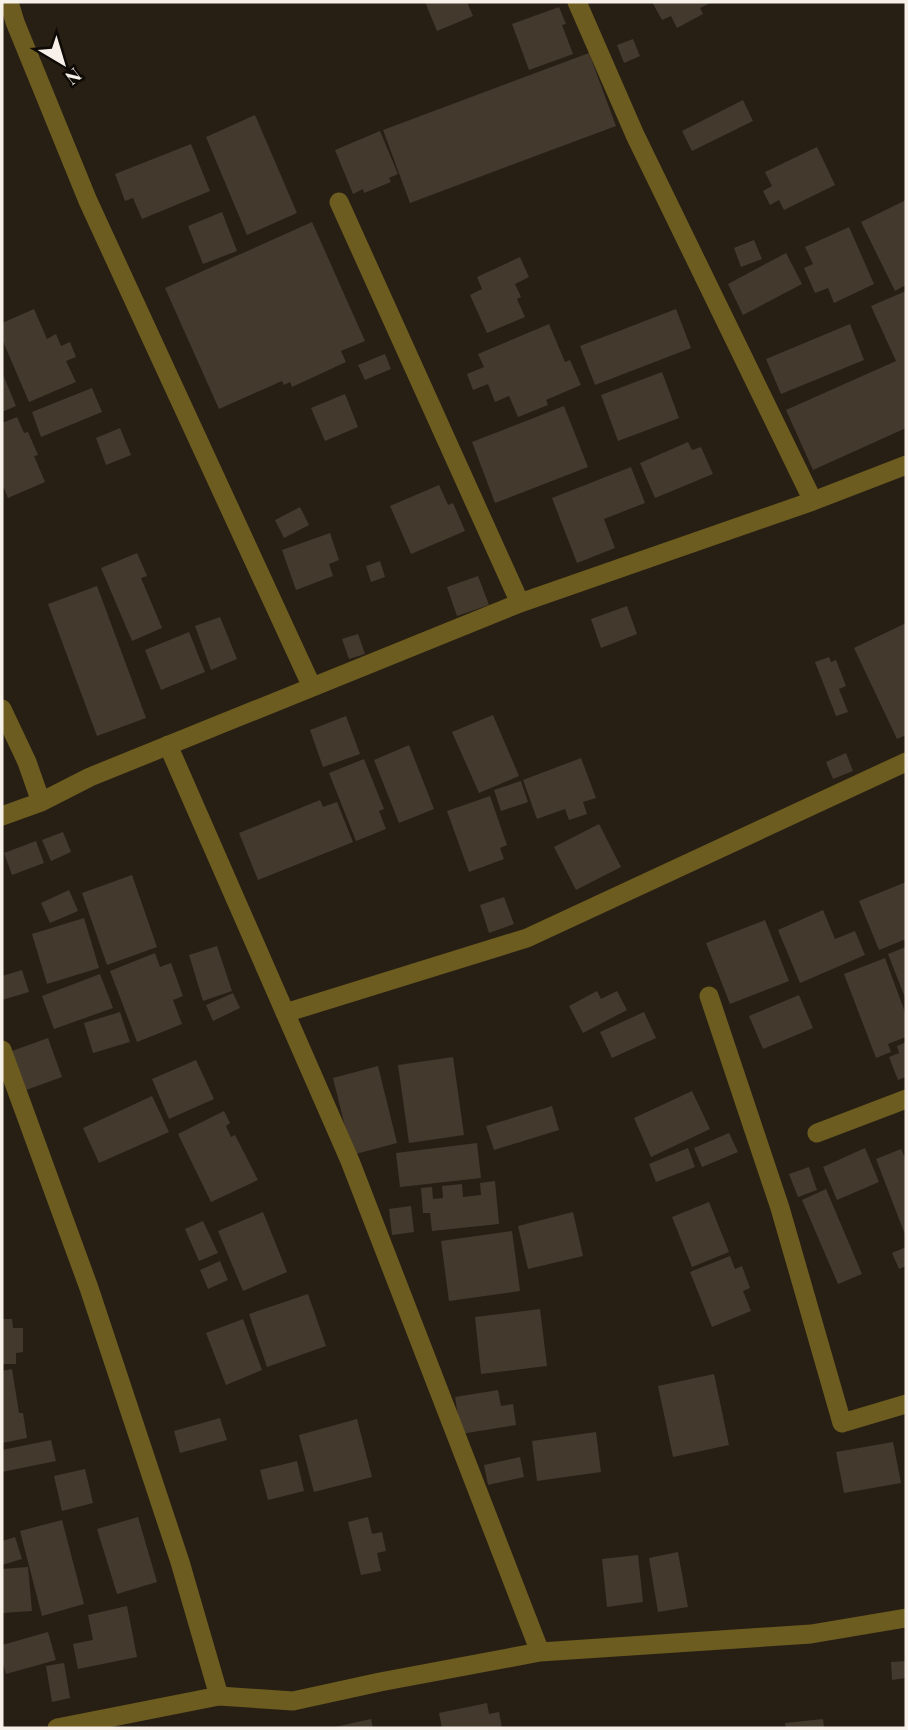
<svg xmlns="http://www.w3.org/2000/svg" width="908" height="1730" viewBox="0 0 908 1730" font-family="'Playfair Display',serif">
<style>
.building{fill:#43392d}
.lines{fill:none;stroke-linecap:round;stroke-linejoin:round}
.minor{stroke:#6c5c20;stroke-width:19}
</style>
<rect width="100%" height="100%" fill="#281f14"/>
<path class="building" d="M425 2H467L473 16 437 31Z
M652 2H712L700 8 703 14 677 28 671 16 662 20Z
M559 7 566 24 562 25 573 54 529 70 512 24Z
M633 39 640 56 624 63 617 45Z
M589 53 616 126 410 203 383 130Z
M743 100 753 121 692 151 682 131Z
M255 115 297 213 247 235 206 137Z
M380 131 398 174 389 178 391 182 364 193 363 189 353 194 335 150Z
M191 144 210 191 142 219 133 198 125 201 115 174Z
M817 147 835 185 784 210 779 200 770 205 763 191 772 186 765 172Z
M906 200V285L895 291 861 222Z
M222 212 237 251 203 264 188 226Z
M312 222 365 341 341 351 346 362 292 387 290 382 284 385 282 381 219 409 165 288Z
M849 227 874 284 834 303 828 288 815 293 804 268 813 264 805 247Z
M754 240 762 259 741 267 734 248Z
M786 253 802 284 743 315 728 284Z
M520 257 529 277 515 284 521 297 517 299 525 317 487 333 470 295 482 289 477 277Z
M906 291V428L813 470 786 410 896 361 871 306Z
M34 309 47 339 56 334 61 346 70 342 76 357 66 361 76 382 29 402 2 339V323Z
M676 309 691 348 595 385 580 346Z
M549 324 565 362 570 360 581 385 546 400 548 405 518 417 509 396 495 402 488 384 473 390 467 374 484 367 478 354Z
M850 324 864 360 781 394 766 359Z
M385 354 391 369 365 380 358 365Z
M2 372 16 406 2 412Z
M662 372 679 418 618 441 601 395Z
M92 388 102 412 41 437 32 412Z
M345 394 358 427 325 441 311 408Z
M564 406 588 467 495 503 472 442Z
M17 417 24 433 28 432 38 455 34 456 45 482 8 498 4 488 2 489V423Z
M120 428 131 455 106 465 96 438Z
M688 442 692 450 701 447 713 474 655 498 640 463Z
M631 467 645 503 604 519 615 548 577 563 552 498Z
M439 485 448 505 453 503 465 531 411 554 390 506Z
M300 507 309 525 284 538 275 520Z
M330 533 339 560 329 564 333 576 296 590 282 550Z
M137 553 147 576 141 578 162 628 132 641 101 568Z
M380 561 385 577 371 582 366 566Z
M478 576 489 605 457 616 447 587Z
M97 586 146 718 97 736 48 604Z
M627 606 637 634 601 648 591 619Z
M220 617 237 659 211 670 195 626Z
M906 623V735L897 739 854 648Z
M189 632 205 672 161 690 145 650Z
M358 634 365 654 349 659 342 639Z
M829 657 831 662 836 660 846 686 839 689 848 712 836 716 815 662Z
M493 715 519 776 479 793 452 732Z
M346 716 360 754 323 767 310 730Z
M409 745 434 809 399 823 374 760Z
M846 753 853 771 833 779 826 762Z
M581 758 596 798 583 802 587 814 569 820 565 809 537 819 523 780Z
M364 759 384 809 379 811 386 829 356 841 329 773Z
M521 781 528 802 501 811 494 790Z
M490 796 507 845 500 848 504 859 469 872 447 811Z
M320 800 323 807 337 802 353 842 258 880 239 833Z
M599 824 621 867 576 890 554 847Z
M63 832 71 852 51 861 42 840Z
M36 841 44 863 12 875 4 853Z
M132 875 157 947 107 965 82 893Z
M906 882V939L879 950 859 901Z
M69 890 78 911 50 923 41 903Z
M504 897 514 924 489 933 480 905Z
M823 910 835 939 855 931 865 955 800 983 778 930Z
M84 918 99 968 47 984 32 934Z
M765 920 789 981 730 1004 706 943Z
M217 946 232 991 203 1001 189 955Z
M906 947V1000L888 954Z
M155 953 160 967 171 963 183 996 173 1000 182 1024 137 1042 110 971Z
M885 958 906 1015V1037L888 1044 891 1052 876 1058 844 974Z
M22 970 29 992 2 1000V976Z
M100 974 113 1008 54 1029 42 996Z
M597 991 601 999 617 991 627 1010 583 1033 569 1006Z
M233 993 240 1008 213 1021 206 1005Z
M799 995 813 1028 763 1049 749 1016Z
M120 1012 130 1042 93 1053 84 1023Z
M644 1012 656 1038 612 1058 600 1032Z
M48 1038 62 1077 26 1090 12 1051Z
M906 1042V1077L898 1080 889 1057 899 1053 897 1046Z
M453 1057 464 1135 409 1143 398 1065Z
M196 1060 214 1099 169 1119 152 1079Z
M378 1066 397 1143 352 1155 333 1078Z
M692 1091 710 1129 651 1157 634 1118Z
M152 1096 169 1132 99 1163 83 1128Z
M552 1106 559 1130 494 1150 486 1126Z
M224 1111 230 1123 226 1126 231 1137 235 1135 258 1180 211 1202 178 1134Z
M729 1133 738 1152 702 1167 694 1148Z
M477 1143 481 1178 400 1187 396 1153Z
M688 1148 695 1167 656 1182 649 1164Z
M865 1148 879 1182 837 1200 823 1167Z
M901 1149 906 1160V1237L876 1159Z
M809 1167 817 1190 798 1197 789 1174Z
M495 1181 499 1224 432 1231 430 1213H423L421 1188 432 1187 433 1199 443 1198 442 1186 462 1184 463 1197 481 1195 480 1183Z
M826 1189 862 1274 838 1284 802 1200Z
M709 1202 729 1252 692 1267 672 1217Z
M411 1206 414 1232 392 1235 389 1209Z
M263 1212 287 1272 243 1291 218 1231Z
M573 1212 583 1256 528 1269 518 1226Z
M203 1221 218 1253 199 1261 185 1229Z
M512 1231 520 1291 449 1301 441 1241Z
M906 1247V1266L899 1269 892 1253Z
M730 1256 735 1269 742 1266 750 1288 743 1291 751 1311 712 1327 690 1272Z
M220 1261 228 1280 208 1289 200 1270Z
M308 1294 326 1346 267 1367 249 1314Z
M540 1309 547 1366 481 1374 475 1317Z
M2 1319H12L13 1328H23V1352L16 1353V1364H2Z
M243 1319 262 1370 226 1385 206 1333Z
M12 1369 19 1413H23L27 1438 2 1443V1371Z
M714 1374 729 1445 673 1457 658 1386Z
M498 1390 501 1406 513 1404 516 1425 461 1434 455 1397Z
M220 1418 227 1440 180 1453 174 1431Z
M357 1419 372 1477 314 1492 299 1435Z
M596 1432 601 1472 537 1481 532 1441Z
M51 1440 56 1461 2 1472V1450Z
M893 1442 901 1483 844 1493 836 1452Z
M520 1457 524 1477 488 1485 484 1465Z
M297 1461 304 1491 268 1500 260 1470Z
M85 1469 93 1503 62 1511 54 1476Z
M138 1517 157 1582 117 1594 97 1529Z
M368 1517 372 1534 382 1532 386 1551 377 1553 381 1571 361 1575 348 1522Z
M62 1520 84 1604 42 1616 20 1531Z
M15 1537 22 1559 2 1565V1541Z
M678 1552 688 1607 658 1612 649 1558Z
M638 1555 643 1602 607 1607 602 1559Z
M28 1567 32 1611 2 1613V1569Z
M127 1606 137 1657 78 1669 73 1644 93 1640 88 1615Z
M48 1632 56 1660 6 1674 2 1660V1645Z
M906 1661V1678L892 1680 891 1662Z
M64 1663 70 1698 52 1702 46 1666Z
M487 1703 489 1714 499 1712 502 1728H442L439 1713Z
M371 1719 373 1728H335V1727Z
M823 1719 824 1728H786L785 1723Z"/>
<g class="lines">
<path class="minor" d="M9 2 15 22 88 201 312 687
M577 2 635 135 813 501
M339 202 520 603
M2 709 27 762 41 802
M168 745 350 1161 540 1652
M2 816 41 802 90 777 520 603 813 501 906 465
M709 996 780 1208 842 1423 906 1404
M285 1013 527 938 906 762
M2 1050 89 1288 180 1562 219 1696
M817 1133 906 1099
M57 1728 219 1696 293 1701 380 1682 540 1652 811 1634 906 1618"/>
</g>
<rect width="908" height="1730" fill="none" stroke="#f8f1ea" stroke-width="7"/>
<g transform="translate(63 63) rotate(142)" stroke="#0e0a06" stroke-width="5" paint-order="stroke">
<path d="M0-5L12 26L0 18L-12 26Z" fill="#f8f1ea"/>
<text y="-10" font-size="19" font-weight="bold" text-anchor="middle" fill="#f8f1ea">N</text>
</g>
</svg>
